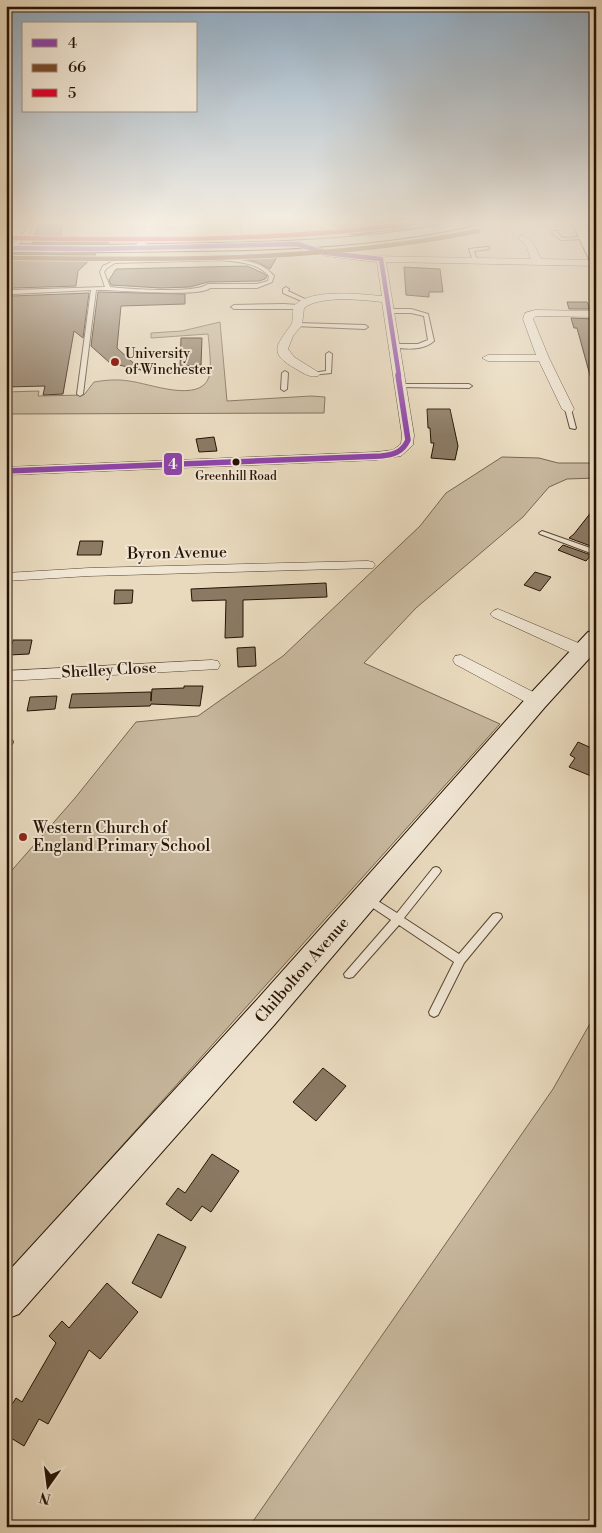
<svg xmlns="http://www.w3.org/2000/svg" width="602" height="1533" viewBox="0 0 602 1533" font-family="'Libre Bodoni',serif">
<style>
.green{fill:#c8b89e;stroke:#776650}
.building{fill:#8b7a64;stroke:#261303}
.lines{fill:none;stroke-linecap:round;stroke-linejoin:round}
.service-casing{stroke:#574532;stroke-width:2}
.minor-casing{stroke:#574532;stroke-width:1}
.secondary-casing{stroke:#261303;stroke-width:2}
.service{fill:#f1e7d5;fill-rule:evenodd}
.minor{fill:#f1e7d5;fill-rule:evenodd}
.secondary{fill:#f1e7d5;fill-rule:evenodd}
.bus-1-far1-casing{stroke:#f1e7d5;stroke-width:6}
.bus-1-casing{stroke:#f1e7d5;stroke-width:8}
.bus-2-casing{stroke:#f1e7d5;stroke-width:6}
.bus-3-casing{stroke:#f1e7d5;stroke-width:6}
.bus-1-far1{stroke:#8e44ad;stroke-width:4.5}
.bus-1{stroke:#8e44ad;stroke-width:5.5}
.bus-2{stroke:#7a4b2a;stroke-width:4.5}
.bus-3{stroke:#e4002b;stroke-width:4.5}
.poi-dot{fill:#8f2418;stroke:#f1e7d5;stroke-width:2}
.bus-dot{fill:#261303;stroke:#f1e7d5;stroke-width:2}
.labels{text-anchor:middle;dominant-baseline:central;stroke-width:4;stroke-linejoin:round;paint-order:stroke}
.far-bus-label{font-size:12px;fill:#261303;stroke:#f1e7d5}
.far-poi-label{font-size:14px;fill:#261303;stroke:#f1e7d5;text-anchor:start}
.street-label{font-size:16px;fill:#261303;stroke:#f1e7d5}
.poi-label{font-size:16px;fill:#261303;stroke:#f1e7d5;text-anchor:start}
.line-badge{stroke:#f1e7d5;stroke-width:2}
.badge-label{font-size:14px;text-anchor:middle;font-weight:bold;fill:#fff}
</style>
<rect width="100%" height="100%" fill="#e9dabe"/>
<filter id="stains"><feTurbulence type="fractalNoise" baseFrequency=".004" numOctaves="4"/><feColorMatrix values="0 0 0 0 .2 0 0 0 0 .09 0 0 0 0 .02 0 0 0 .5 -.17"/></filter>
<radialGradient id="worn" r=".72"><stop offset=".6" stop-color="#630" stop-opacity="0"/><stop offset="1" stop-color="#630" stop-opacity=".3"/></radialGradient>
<path class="green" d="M423 221H469L393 235 389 233 413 229 406 224Z
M220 322 227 401 311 396 325 397 324 413 6 414V392L39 391 38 396 84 395 94 382C106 380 117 379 129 381 148 383 200 404 209 377 212 368 209 344 208 334L151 338V333L182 331Z
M502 457 539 458 558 463H596V478L567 479 549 487 523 517 416 608 364 663 500 724 6 1275V877L75 798 136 722 198 716 283 656 420 526 446 493Z
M596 1013V1527H249L553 1089Z"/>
<path class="building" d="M327 221H407L408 228 352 235Z
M42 225H63L60 238 113 237 108 243H32L37 226Z
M6 254H96L78 271 76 286 13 288 8 291 13 296 89 293 83 338 74 331 63 394 43 395 45 386 6 387Z
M247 257H277L270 269 257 262 247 259Z
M247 266 263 273 267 276 265 279 259 281 208 282 190 287 161 288 111 285 109 280 116 269Z
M404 267 440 269 443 292H429V297L406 295Z
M98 292 185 294V304L121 306 117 348 141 370 110 363 91 346Z
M567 302H587L590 309H569Z
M571 318 594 319 596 322V328H592L596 342V378L591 379 577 328H574Z
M181 338H202L201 365 180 366Z
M427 409H450L458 446 455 460 431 458 434 443H431L430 428H428Z
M214 437 217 451 199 452 196 439Z
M596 506V548L569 538 574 534Z
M80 541H103L101 555H77Z
M563 545 591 555 586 561 558 550Z
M535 572 551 577 540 591 524 585Z
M326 583 327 597 243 600V637L225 638 226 600 192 601 191 589Z
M115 590H133L132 603 114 604Z
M13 640H32L29 654 9 655Z
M255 647 256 666 238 667 237 648Z
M184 686H203L200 706 151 704 150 706 69 708 72 694 151 692V701L152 689 184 688Z
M57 696 55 709 27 711 30 697Z
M578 742 596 750V778L569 767 575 758 570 755Z
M323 1068 346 1086 316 1121 293 1102Z
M212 1154 239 1171 211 1212 202 1206 191 1221 166 1204 178 1188 185 1193Z
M158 1234 186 1247 161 1298 132 1283Z
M107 1283 138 1312 100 1359 89 1350 48 1424 39 1419 24 1446 6 1435V1414L16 1398 22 1402 56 1343 49 1336 62 1321 69 1328Z"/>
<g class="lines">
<defs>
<path id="service" d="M32 221H36L28 235H25C24 241 15 249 8 249V247L20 238 21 234 24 233Z
M552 231H556L562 238 586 237 588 238 586 239 561 240 552 233Z
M487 247H489V249L474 251 477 260 473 261 469 249Z
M220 258C240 260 261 260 274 276L272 282 257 288H210C200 298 115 289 96 290L83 394 80 396 77 394 91 290 13 294 10 292 13 290 105 287 100 272 103 266 114 261ZM220 260C238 262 257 262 269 276L268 281 257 284H208C196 294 128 289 110 287L104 272 107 268 115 263Z
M286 287 289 289 288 291 309 301 304 302 283 293V289Z
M284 304 298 305 301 307 298 309H234L231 307 234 305Z
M411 309 428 314 434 341C423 351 405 349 391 347V345L393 344H418L428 340 424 316 411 313H388L385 311 388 309Z
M297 323 365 325 368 327 365 329 295 326 294 325Z
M329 352 332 354 331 373 312 375V373L326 371V354Z
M285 371 288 373 287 389 284 391 281 389 282 373Z
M399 384H469L472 386 469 388 397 387 396 386Z
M566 408 571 409 576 428 575 429 570 428 565 409Z
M542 531 596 550V555L540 534 539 533Z
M6 739 12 740 13 742 12 744 6 745Z
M436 867 439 868 441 871 439 874 404 918 459 954 493 914 497 913 501 914 502 917 464 963 438 1015 434 1017 430 1015 429 1012 454 962 399 925 353 977 349 978 345 977 344 974 391 920 364 902 362 899 364 896 367 895 370 896 397 913 433 868Z"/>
<path id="minor" d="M130 221H201L204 223C192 231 156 227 142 226L147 237 146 248 141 251 136 248 137 237Z
M242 221H251L250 238H244L242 236Z
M312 221H323L340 229 335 232 326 230Z
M523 235 533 243 541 259 596 260V266L386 262 414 435 413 445 401 456 376 460 6 475V467L376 452 393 450 401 444 402 435 382 302C362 300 321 295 304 308L302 325 293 336 288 349 294 357 318 372 320 374 318 376C310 378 303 373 296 369 268 353 276 346 291 325 294 320 292 312 294 306 309 288 360 294 382 296L377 262 326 256 292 244 297 241 327 250 369 256 531 259 526 246 518 238Z
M535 310 596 311V317L536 316 533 319 549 358 574 409 572 412 568 413 562 409 539 361H488L482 358 488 355H536L523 319 525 313Z
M368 561 373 562 375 565 373 568 89 576 6 581V573L89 568Z
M498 609 588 647 590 651 588 655 582 656 576 655 493 617 490 614 493 611Z
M461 655 543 697 545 701 543 705 537 707 531 705 455 664 453 660 455 656Z
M212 660 218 661 220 665 218 669 6 681V671Z"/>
<path id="secondary" d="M460 221H482L476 225C383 246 288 250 193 251 130 252 68 253 6 252V244C78 246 150 244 222 243 302 241 382 238 460 221Z
M571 221H583L596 245V263L589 259Z
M596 630V651L545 707 275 1024 19 1314 6 1319V1274L253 1004 529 695 588 632Z"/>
</defs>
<use href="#service" class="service-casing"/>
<use href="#minor" class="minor-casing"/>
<use href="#secondary" class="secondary-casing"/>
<use href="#service" class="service"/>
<use href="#minor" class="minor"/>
<use href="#secondary" class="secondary"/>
<defs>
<path id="bus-1-far1" d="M6 248 97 249 297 244 326 253 381 259 399 376"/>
<path id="bus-1" d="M6 471 381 456C393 455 403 452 408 440L398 375"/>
<path id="bus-2" d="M6 258C163 260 323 262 478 231"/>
<path id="bus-3" d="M6 238C145 240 291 242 429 221"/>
</defs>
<use href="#bus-1-far1" class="bus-1-far1-casing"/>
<use href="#bus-1" class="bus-1-casing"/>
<use href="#bus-2" class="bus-2-casing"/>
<use href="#bus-3" class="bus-3-casing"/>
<use href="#bus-1-far1" class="bus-1-far1"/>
<use href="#bus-1" class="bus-1"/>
<use href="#bus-2" class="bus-2"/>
<use href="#bus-3" class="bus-3"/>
</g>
<linearGradient id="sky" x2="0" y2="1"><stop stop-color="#8ea8be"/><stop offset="0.51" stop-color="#f5eee2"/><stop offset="1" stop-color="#f5eee2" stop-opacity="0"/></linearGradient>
<rect width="602" height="435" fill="url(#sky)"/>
<g class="poi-dot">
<circle cx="115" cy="362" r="5"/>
<circle cx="23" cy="837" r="5"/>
</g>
<circle class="bus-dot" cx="236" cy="462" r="4.5"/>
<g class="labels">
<g class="far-bus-label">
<text x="236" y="476">Greenhill Road</text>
</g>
<g class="far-poi-label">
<text x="125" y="354">University<tspan x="125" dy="16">of Winchester</tspan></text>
</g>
<g class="street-label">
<text transform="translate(177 553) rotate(-1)">Byron Avenue</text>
<text transform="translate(109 670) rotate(-3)">Shelley Close</text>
<text transform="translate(302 970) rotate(-49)">Chilbolton Avenue</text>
</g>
<g class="poi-label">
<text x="33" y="828">Western Church of<tspan x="33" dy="18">England Primary School</tspan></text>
</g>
</g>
<rect class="line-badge" x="163" y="452" width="20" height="24" rx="5" fill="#8e44ad"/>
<g class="badge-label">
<text x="173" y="469">4</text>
</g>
<rect width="602" height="1533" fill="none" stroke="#e9dabe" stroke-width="25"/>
<rect x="8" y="8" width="587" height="1518" fill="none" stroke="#261303" stroke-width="2.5"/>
<rect x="12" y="12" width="577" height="1508" fill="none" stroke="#261303"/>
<rect x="22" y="22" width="175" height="90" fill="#f1e7d5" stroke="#a09281"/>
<rect x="32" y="39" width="25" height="8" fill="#8e44ad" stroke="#a09281"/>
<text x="68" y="48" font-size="15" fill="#261303">4</text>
<rect x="32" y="64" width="25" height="8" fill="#7a4b2a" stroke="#a09281"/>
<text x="68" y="72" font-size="15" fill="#261303">66</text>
<rect x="32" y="89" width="25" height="8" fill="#e4002b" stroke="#a09281"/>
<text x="68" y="98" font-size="15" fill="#261303">5</text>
<g transform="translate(48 1486) rotate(194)" stroke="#f1e7d5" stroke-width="4" paint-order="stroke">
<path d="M0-4L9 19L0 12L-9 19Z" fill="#261303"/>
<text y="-8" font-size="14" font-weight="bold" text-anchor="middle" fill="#261303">N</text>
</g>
<rect width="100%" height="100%" filter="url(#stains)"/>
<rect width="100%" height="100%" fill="url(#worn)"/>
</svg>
